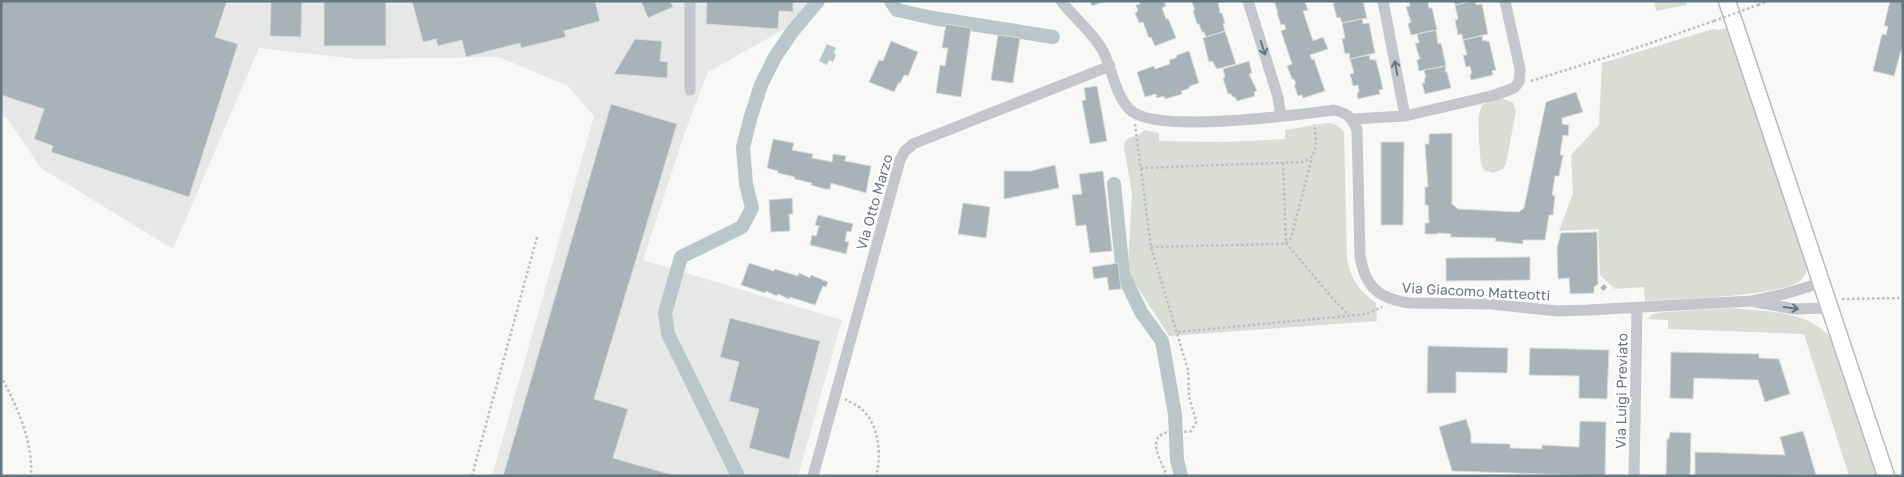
<svg xmlns="http://www.w3.org/2000/svg" width="1904" height="477" viewBox="0 0 1904 477" font-family="'Golos Text',sans-serif">
<style>
.built{fill:#e6e8e7}
.green{fill:#d9ded5}
.water{fill:#b9c7ca}
.lines{fill:none;stroke-linecap:round;stroke-linejoin:round}
.canal{stroke:#b9c7ca;stroke-width:14}
.building{fill:#a8b3b8;stroke:#dadad8}
.secondary-casing{stroke:#b3bbbf;stroke-width:19}
.path{stroke:#bbbfc1;stroke-width:2.5;stroke-dasharray:2.5 2.5;stroke-linecap:butt}
.minor{stroke:#c1c7ca;stroke-width:11}
.secondary{stroke:#fff;stroke-width:16}
.path-bridge{stroke:#bbbfc1;stroke-width:2.5;stroke-dasharray:2.5 2.5;stroke-linecap:butt}
.oneway{stroke:#627782}
.labels{text-anchor:middle;dominant-baseline:central;stroke-width:5;stroke-linejoin:round;paint-order:stroke}
.street-label{font-size:14px;fill:#627782;stroke:#fff}
</style>
<rect width="100%" height="100%" fill="#f8f8f6"/>
<path class="built" d="M1 1H812L790 26 708 72 685 132 643 260 842 320 798 476H492L594 116 568 86 499 57 356 59 259 48 173 249 41 168 7 118 1 116Z"/>
<path class="green" d="M1654 1H1686L1687 5 1656 11Z
M1730 28 1808 259C1807 267 1807 275 1801 280 1784 297 1673 299 1645 301L1644 287 1615 289 1600 275 1598 229 1559 231 1573 193 1571 155 1599 125 1602 63 1713 29 1718 30Z
M1502 98 1513 103 1516 111 1506 164 1503 169 1493 173 1484 170 1481 164C1480 151 1475 113 1483 105 1488 100 1496 100 1502 98Z
M1326 123C1335 123 1340 126 1344 133L1347 258C1350 278 1359 291 1376 303L1377 321 1169 336 1131 277 1128 263 1132 194 1124 147C1125 138 1130 137 1138 136L1144 130 1159 133V141L1224 142 1285 139V130Z
M1733 308C1768 312 1810 310 1833 341L1878 476H1849L1804 334 1668 329V320L1647 319 1653 314 1664 312Z"/>
<path class="water" d="M827 44 836 48 834 52 836 55 833 62 829 60 827 65 819 61Z"/>
<g class="lines">
<path class="canal" d="M891 1 897 10 933 18 1053 37
M1114 184 1123 274 1141 312 1162 341 1175 414 1177 460 1181 476
M738 476 668 334 665 313 681 257 742 227 752 208 746 184 743 147 751 116 761 85 775 57 792 32 818 1"/>
</g>
<path class="building" d="M1 1H227L215 37 238 44 189 197 51 152 53 146 34 139 44 109 1 95Z
M271 1H302L301 37 270 36Z
M324 1H386V46H324Z
M412 1H595L600 21 564 31 566 37 521 48 520 43 466 57 462 40 438 46 436 39 423 42Z
M641 1H670L673 7 648 18Z
M707 1H793V12L779 11 778 29 706 24Z
M1090 1H1106L1092 6Z
M1139 1H1164L1166 6 1162 8 1166 19 1168 18 1176 38 1155 46 1151 37 1149 38 1143 22 1139 23 1135 13 1138 11 1136 5 1140 4Z
M1196 1H1218L1220 13H1222L1225 23 1223 24 1225 31 1206 37 1204 32H1202L1199 24H1197L1193 10H1195L1192 2Z
M1274 1H1305L1308 10 1303 11 1313 41 1323 37 1328 49 1310 55 1312 60 1314 59 1325 91 1303 98 1302 95 1298 96 1294 85 1296 84 1294 79H1292L1287 66 1292 64 1281 31 1286 29 1284 24 1281 25 1277 13H1278Z
M1336 1H1363L1367 18 1342 23 1340 17 1337 18 1333 3Z
M1409 1H1428L1429 8H1432L1437 30 1411 35 1408 24 1411 22 1406 7 1410 6Z
M1454 1H1471L1455 5Z
M1471 1H1476V5L1482 4 1488 34 1463 40 1462 34 1458 35 1455 20 1458 19 1455 5Z
M1890 1H1903V44L1894 76 1873 71 1882 34 1886 35 1888 26H1884Z
M1362 19 1363 24 1369 23 1375 53 1350 59 1349 53 1345 54 1342 39 1345 38 1342 23Z
M946 24 971 28 961 97 936 93 940 65 945 66 948 48H942Z
M1436 30 1438 44 1441 43 1446 66 1419 71 1417 60 1420 59 1415 43H1419L1417 34Z
M1225 31 1236 64 1217 69 1212 61 1209 62 1203 38Z
M998 35 1020 38 1013 83 991 80Z
M1482 36 1483 41 1487 40V42L1489 41 1496 70 1492 71 1493 75 1471 80 1470 74H1472L1470 66 1466 67 1463 55H1467L1463 40Z
M635 39 662 41 660 61 668 62 667 78 614 74Z
M891 41 918 52 908 76 904 75 900 84 899 82 894 92 869 82 879 60 883 61Z
M1189 51 1199 83 1190 86 1188 89 1181 91 1182 94 1165 99 1164 96 1157 98 1156 94 1145 97 1137 72 1154 66 1155 69 1170 64 1169 60 1176 58 1177 55Z
M1369 55 1370 60 1374 59V61L1376 60 1383 89 1379 90 1380 94 1358 99 1357 93 1359 92 1358 85 1353 86 1350 74 1354 73 1350 59Z
M1249 61 1252 73 1249 74 1257 91 1254 92 1255 96 1237 101 1235 97H1233L1230 93 1228 94 1223 78 1225 77 1223 69Z
M1446 66 1445 72H1447L1451 88 1425 94 1422 83H1425L1424 78H1426L1424 70Z
M1097 86 1107 141 1090 144 1082 101 1086 100 1084 88Z
M1576 92 1583 112 1562 118V124L1569 125 1568 136 1563 135 1560 155H1563L1559 176H1555L1552 195 1555 196 1553 215H1549L1545 240H1523V244L1495 241 1496 238 1450 237 1451 234 1438 233V234H1425V223H1429L1428 205H1425V187H1428L1425 144H1429V134L1452 133V204L1458 209 1519 212 1524 208 1546 102Z
M611 104 677 124 594 399 628 409 613 458 676 476H503Z
M773 139 794 143 792 150 813 154 812 158 832 162 833 154 846 156 845 161 871 166 866 193 831 183 830 189H825L811 185 812 183 794 179 795 177 778 173V171L767 168Z
M1381 142H1404L1403 225H1381Z
M1055 165 1059 188 1004 199V171H1031Z
M1103 171 1112 251 1090 253 1086 225 1076 226 1072 195 1082 194 1079 174Z
M792 198 793 214H789L790 231 771 232 769 200Z
M963 203 990 207 986 238 958 234Z
M818 215 853 224 851 232 847 231 845 241 849 242 846 254 810 245 812 235 816 236 819 226 815 225Z
M1597 232 1598 284 1594 287V293L1570 294 1569 278 1558 279 1557 248 1561 233Z
M1530 257V280L1446 281V258Z
M749 263 774 271 775 269 798 276 799 273 810 278 811 275 828 282 826 287 823 286 815 305 790 297 789 299 778 294 777 296 766 291 765 293 741 285Z
M1118 263 1121 289 1109 290 1107 277 1094 279 1092 267Z
M1604 284 1607 287 1604 291 1600 288Z
M730 318 820 341 789 459 749 448 759 409 729 401 739 362 720 357Z
M1428 346 1508 348 1507 373 1456 372V393H1427Z
M1530 348 1609 350 1607 399 1579 398V376L1529 375Z
M1671 352 1759 354V358L1779 359 1790 394 1765 402 1758 380 1694 378 1693 399 1670 398Z
M1466 419 1471 434V443L1510 444V448L1542 449V445L1579 447 1580 421 1606 422 1605 476 1452 471 1439 427Z
M1803 431 1816 475 1695 476V452L1785 455 1780 437Z
M1670 432 1691 433 1690 476H1666L1667 439H1669Z"/>
<g class="lines">
<defs>
<path id="secondary" d="M1727 1 1886 476"/>
</defs>
<use href="#secondary" class="secondary-casing"/>
<path class="path" d="M1758 5 1768 1
M1531 81 1639 47 1714 21
M1135 124 1151 247 1188 370 1189 397 1195 417 1196 423 1191 431C1184 432 1178 432 1171 432 1143 434 1162 462 1167 476
M1283 163 1286 243 1334 300 1349 315
M1141 168 1302 162C1320 157 1316 139 1314 124
M1151 247 1281 244 1286 243 1291 238 1312 158
M1842 299 1903 298
M1178 332 1358 315 1369 313 1382 307
M1 376C17 407 33 440 31 476
M845 399C849 402 855 404 859 407 879 422 882 454 876 476
M472 476 537 237"/>
<path class="minor" d="M1061 1C1074 18 1093 32 1103 51 1112 68 1117 102 1133 112 1163 133 1295 115 1334 110 1347 113 1352 117 1357 130L1360 256C1365 286 1378 299 1410 303L1491 304 1557 311 1588 310 1752 301 1784 294 1821 283
M1248 1 1278 97 1281 116
M1383 1 1405 116
M690 90V1
M1353 119 1405 116 1495 95 1514 88 1519 82 1520 69 1505 1
M1756 302 1794 309 1829 308
M813 476 900 160 905 151 913 144 1110 66
M1634 476 1637 308"/>
<use href="#secondary" class="secondary"/>
<path class="path-bridge" d="M1714 21 1758 5"/>
</g>
<defs><path id="oneway-shaft" d="M-6 0H5M1.5-3L5.5 0L1.5 3" fill="none" stroke-width="1.6" stroke-linecap="round" stroke-linejoin="round" transform="scale(1.25)"/></defs>
<g class="oneway">
<use href="#oneway-shaft" transform="translate(1263 48) rotate(72)"/>
<use href="#oneway-shaft" transform="translate(1396 68) rotate(-101)"/>
<use href="#oneway-shaft" transform="translate(1791 308) rotate(7)"/>
</g>
<g class="labels">
<g class="street-label">
<text transform="translate(874 202) rotate(-74)">Via Otto Marzo</text>
<text transform="translate(1476 291) rotate(3)">Via Giacomo Matteotti</text>
<text transform="translate(1621 391) rotate(-89)">Via Luigi Previato</text>
</g>
</g>
<rect width="1904" height="477" fill="none" stroke="#627782" stroke-width="5"/>
</svg>
